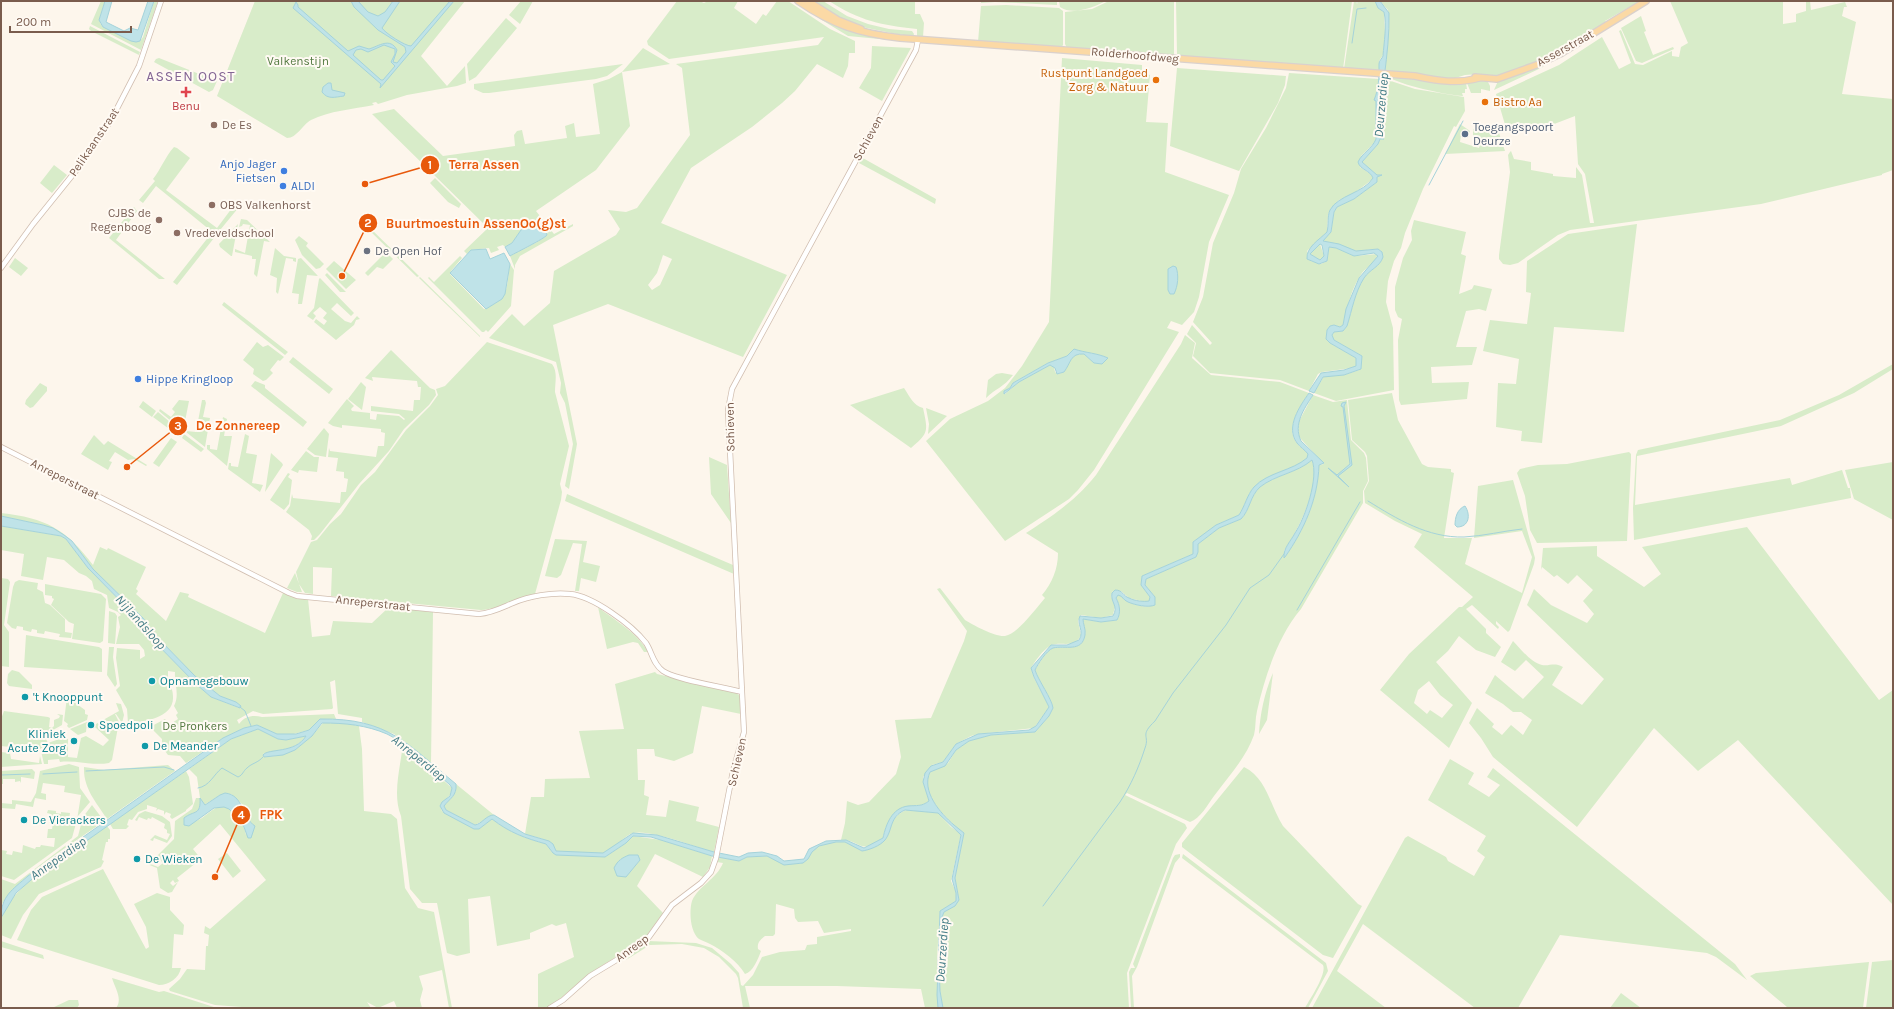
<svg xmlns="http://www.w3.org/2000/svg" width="1894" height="1009" viewBox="0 0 1894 1009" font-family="Karla,sans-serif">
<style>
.green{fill:#d8ecc9;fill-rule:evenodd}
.water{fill:#bfe3e8;stroke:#a5d3da;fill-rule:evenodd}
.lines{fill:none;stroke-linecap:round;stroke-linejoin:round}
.stream{stroke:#a5d3da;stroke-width:1}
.minor-casing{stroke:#d1beb0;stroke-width:6}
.major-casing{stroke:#dad1cd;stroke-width:8}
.minor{stroke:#fff;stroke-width:4.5}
.major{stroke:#fbd9a5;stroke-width:5.5}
.food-dot{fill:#e8710a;stroke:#fffaf3;stroke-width:1.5}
.health-dot{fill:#e0444e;stroke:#fffaf3;stroke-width:1.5}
.education-dot{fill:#8d6e63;stroke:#fffaf3;stroke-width:1.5}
.service-dot{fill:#5c6f8a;stroke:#fffaf3;stroke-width:1.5}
.shop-dot{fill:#3f7fe0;stroke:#fffaf3;stroke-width:1.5}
.worship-dot{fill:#6b7280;stroke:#fffaf3;stroke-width:1.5}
.culture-dot{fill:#0f9aa8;stroke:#fffaf3;stroke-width:1.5}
.labels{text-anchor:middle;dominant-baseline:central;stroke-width:4;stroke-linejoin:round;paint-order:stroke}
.street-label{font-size:12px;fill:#7a5c4d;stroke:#fffaf3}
.park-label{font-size:12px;fill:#537a41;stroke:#fffaf3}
.food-label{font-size:12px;fill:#c56008;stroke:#fffaf3;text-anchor:end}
.health-label{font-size:12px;fill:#be3a42;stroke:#fffaf3}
.education-label{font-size:12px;fill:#785e54;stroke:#fffaf3;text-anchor:start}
.service-label{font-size:12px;fill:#4e5e75;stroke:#fffaf3;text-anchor:start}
.shop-label{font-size:12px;fill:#366cbe;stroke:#fffaf3;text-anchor:start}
.worship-label{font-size:12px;fill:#5b616d;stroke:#fffaf3;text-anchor:start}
.culture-label{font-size:12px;fill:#0d838f;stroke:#fffaf3;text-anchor:start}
.water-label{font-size:13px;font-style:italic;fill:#437c86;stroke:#fffaf3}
.quarter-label{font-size:14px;letter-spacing:1px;fill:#846695;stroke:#fffaf3}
.leader{fill:none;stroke:#e8590c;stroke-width:1.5}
.callout-dot{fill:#e8590c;stroke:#fffaf3;stroke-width:1.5}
.mark-label{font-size:12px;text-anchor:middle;font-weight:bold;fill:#fff}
.callout-label{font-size:13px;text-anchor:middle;font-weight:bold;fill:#e8590c;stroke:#fffaf3;stroke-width:4;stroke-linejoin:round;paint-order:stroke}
</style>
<rect width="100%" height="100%" fill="#fdf6ec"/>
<path class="green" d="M101 1H105L100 16V23L103 27 136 42 140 41 143 37 154 1H158L141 50 91 24Z
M255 1H465L421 56 447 86 465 66 466 83 457 86 407 95 378 104 376 102 372 103 374 105C353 109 329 111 311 120 302 125 297 138 287 138L217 96Z
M521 1H533L520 24 509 15Z
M677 1H699L704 3 708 1H738L734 8 756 24 763 14 766 16 777 1H788L830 29 855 41V53H849L848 66 843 78 817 64 795 91 782 103 752 127 691 168 661 223 787 275 743 357 608 304 553 325 577 444 569 489 565 486 573 444 565 403 560 393 561 383 556 362 489 338 512 314 524 326 550 303 554 271 616 235 620 229 608 210 626 212 637 208 690 135 682 68 676 64 818 45 824 37 669 59 648 45 647 41ZM663 255 672 259 660 285 652 290 648 285 657 273Z
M811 1H823L847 16 868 24 889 29 912 31 914 34 913 37 906 36 862 27 837 17Z
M829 1H915V14H920L924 23 923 37 917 36V29C881 25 860 21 829 1Z
M981 1H1057V5L995 2 981 3Z
M1059 1H1106C1094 7 1073 16 1060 7Z
M1109 1H1174V55L1067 48 1065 44V12L1092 9Z
M1176 1H1352L1343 69 1314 65 1304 66 1179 56 1177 54Z
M1354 1H1356L1357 4 1358 1H1375L1378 8 1384 12 1385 34 1383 55 1379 61 1380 71 1344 69Z
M1380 1H1640L1605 21 1607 23 1553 56 1534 64 1495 78 1480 74 1465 75 1449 80 1385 71 1389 25 1388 10Z
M1670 1H1783V24L1796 22V14L1806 11V1H1810L1811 10 1845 2 1847 7H1844L1842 16 1856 22 1842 94 1893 99V170L1882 174V175L1761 204 1570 230 1558 235 1518 263 1510 265 1503 264 1499 259V255L1510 172 1508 155 1510 152 1511 151 1514 159 1531 162V170L1553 174V176L1576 178V167L1582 175 1590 223H1594L1585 174 1578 164 1575 116 1549 126V130L1506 128 1496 94 1559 65 1602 37 1619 69 1631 63 1619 31 1621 30 1635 64 1643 65 1672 51V56L1679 57 1681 47 1688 43Z
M1006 5 1059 8 1063 11V45L1061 48 978 42 981 6Z
M1641 16 1646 31 1644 32 1653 55 1673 47 1674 49 1642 63 1636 61 1621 28Z
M817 17 853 32 890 40 848 36Z
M506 18 517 28 476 77 469 81 467 64Z
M90 26 140 52 139 55 91 31 89 29Z
M872 46 911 48 882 101 859 88 871 68Z
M643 48 670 64 622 72 630 126 596 170 536 211 554 234 573 224V226L520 256 515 265V269L510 256C519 251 540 242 547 235L542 223 532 222 521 230 512 243 505 247 503 245 497 247 499 250 491 253 489 248 471 250 467 254 464 251 488 228 372 114 394 109 443 156 515 146 514 135 517 131 522 130 525 144 567 138 565 126 574 123 576 137 600 134 593 84 609 79 622 72Z
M159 58 217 81 213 90 209 92 154 62 156 59Z
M1062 58 1142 65V72L1150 75 1146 122 1168 123 1165 172 1229 195 1209 242 1199 297 1194 312 1182 325 1171 321 1167 328 1179 332 1094 470 1078 490 1069 499 1005 541 926 441 950 419 988 401 1005 388 1022 366 1049 322ZM1074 350C1086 353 1096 353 1108 358L1102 364 1094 363 1084 354C1071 353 1070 362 1064 372L1058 374 1055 372 1054 367 1050 365 1019 382 1005 394 1004 391 1010 388 1013 383 1048 363 1067 356Z
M623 64 607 76 596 79 489 93H483L474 89V84Z
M1542 65 1543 67 1494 90 1498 81Z
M1177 68 1286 76 1285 85 1278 103 1239 171 1170 146Z
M1289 73 1379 79 1376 96 1375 98 1376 101V141L1361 156 1360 167 1372 175 1373 179 1353 194 1339 200 1331 208 1328 215 1327 232 1307 251 1311 261 1321 264 1327 261 1329 247 1336 248 1355 256 1377 254C1378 263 1367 266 1362 273 1352 287 1347 307 1343 325L1340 327 1334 325 1330 326 1327 330 1326 339 1330 343 1356 358V366L1352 368 1322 372 1318 374 1309 391 1280 380 1210 373 1193 356 1196 343 1186 333 1187 334 1192 325 1210 345 1212 343 1193 322 1203 297 1213 243 1234 193 1241 169 1266 128 1286 88Z
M1387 76 1466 83 1467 89H1465V93H1462L1463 96C1446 95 1399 85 1387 76Z
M1385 79 1415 89 1464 97 1465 111 1456 127 1454 126 1423 189 1405 233 1401 248 1394 261 1388 281 1386 302 1393 328 1394 390 1336 401 1314 393 1324 376 1344 375 1359 370 1361 367 1362 356 1334 340 1332 335 1334 332 1343 331 1347 326C1352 311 1356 285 1367 274 1373 268 1382 265 1383 255L1381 251C1374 246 1365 252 1357 251 1345 249 1339 242 1324 242L1323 240 1331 232 1334 212 1337 207 1354 199 1377 182V177L1382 175H1377L1362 162 1378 144 1380 139 1383 138 1380 137 1381 107Z
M1477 80 1488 82 1490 86V91L1481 89V93H1471L1467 83Z
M1460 124 1470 131 1468 136 1467 137V134L1463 132 1461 135 1460 142 1479 148 1480 144 1482 145V138L1475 136 1473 138V129L1476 128V131L1492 132V129L1498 130 1505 151 1445 154Z
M174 147 177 148 190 158 166 190 217 228 235 204 239 207 216 235 156 186 143 203 139 200 155 181 153 179C161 169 165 157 174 147Z
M861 157 936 199 935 204 859 163Z
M54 165 67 175 52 193 40 183Z
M435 178 461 204 459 208 448 202 430 183Z
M134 207 137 211 116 240 165 279H159L109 238Z
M241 219 247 220 270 242 264 241 257 277 254 274 256 259H252V256L235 252V249L245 253 250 225 243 224 242 226 239 227Z
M1414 220 1466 232 1461 254 1466 256 1459 294 1472 289 1474 285 1492 289 1486 311 1479 309 1466 311 1456 347H1477L1472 365 1431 367 1432 383 1469 382 1467 399 1401 405 1399 400 1398 340 1402 319 1398 317 1395 310V287L1403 258 1412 240 1411 231Z
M238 224 232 256H231L220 247 219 244Z
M1637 224 1624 332 1554 327 1542 443 1521 441 1522 431 1496 427 1498 383 1516 384 1519 359 1483 351 1490 320 1527 324 1531 293 1526 292 1527 261 1568 234Z
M369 227 419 276 417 277 368 229Z
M210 235 214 238 177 285 173 282Z
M299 236 308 243 306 246 324 264 320 268 316 269 302 255 295 240Z
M1320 244 1324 256 1320 260 1310 254Z
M275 248 284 256 296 258V262L293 261V259L286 258 278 294 276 292 277 278 270 275Z
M386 252 393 259 383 269 377 267 368 276 365 273Z
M460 256 462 258 451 271 450 274 484 309C510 298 506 289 510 264L514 270 511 306 488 332 486 330 484 332H482L428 278 429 277 434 282Z
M15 258 28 268 21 276 9 267Z
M301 258 318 276 307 275 302 304H298L299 294 292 293 298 259Z
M334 261 356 280 346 289 326 269Z
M327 273 346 292H340L325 275Z
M420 277 480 336V337L419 278Z
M320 278 354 313 351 316 337 303 331 309 345 321 351 323 357 316 360 319 356 320 354 325 336 340 314 322 316 319 324 325 327 321 323 318 327 313 320 307 313 313 316 316 313 320 307 316 314 308 319 279Z
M224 302 288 352 285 355 222 305Z
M1185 335 1195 343 1192 358 1211 375 1280 382 1309 393C1301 405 1285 427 1296 442 1300 448 1307 450 1309 456 1296 473 1269 472 1254 487 1247 495 1245 506 1239 515L1218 524 1193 542V554L1142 576 1141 585 1150 597V601L1145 602 1129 598 1121 591H1113L1111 596 1115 606 1113 615 1101 618 1081 615 1078 621 1081 635C1074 650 1061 640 1050 646 1043 650 1035 661 1031 668L1034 678 1049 707 1034 728 979 734 971 736 956 744 943 762 932 765 923 777V782L929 801C921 807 920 804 911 806 894 809 886 822 883 838 859 856 862 840 841 840L845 823 847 801 858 805 869 802 896 774 901 757 895 720 931 718 964 641 967 631 937 589 940 588 965 620C973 625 995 637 1005 636 1018 634 1036 608 1045 598L1042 595C1052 583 1058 569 1058 553L1026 533C1055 514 1074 502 1096 475L1181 344Z
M257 342 263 347 268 345 284 357 280 361 278 360 270 370 273 373 266 380 263 381 253 374 254 369 243 360Z
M487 342 552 364C558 372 555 382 555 392L569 446 560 484 562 492 561 500 535 594C516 597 500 609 481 610L331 596 332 568 313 567V594L305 593 299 584 296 572 311 542 317 540 330 524 341 514 361 485 375 472 406 430 430 406 438 395 436 389 445 386Z
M391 350 430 388 435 390 436 395 429 405 404 429 389 451 359 484 320 534 314 540H311L312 536 309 530 286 512 290 506 292 494 293 498 340 503 341 492H346L348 479 344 478V472L336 471 338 458 328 457 329 448 330 451 376 457 378 446H384L385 433 381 432V429L342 425V428L333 426 328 423 347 399 354 406 351 409 352 411 370 413V419L376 420 377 414 399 416 404 420 405 419 399 414 371 411V406L413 411 414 400H420L421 387H418L417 381 372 377 373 381 365 378Z
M293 357 333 389 329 394 289 362Z
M1893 364V369L1854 393 1781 426 1637 456 1635 505 1790 478 1792 485 1842 470 1848 488H1850L1851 498 1634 540 1633 508 1636 455 1638 450 1780 420 1839 395Z
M1002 373 1013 375C1003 388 996 388 986 398L988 380 996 374Z
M255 381 265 385V388L307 422 303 427 251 386Z
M361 382 366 387 362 410 348 399Z
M40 383 47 387V391L33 407 30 408 25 404 26 400Z
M904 388C910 397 913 405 923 408 928 431 929 433 911 448L850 405Z
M1392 393 1398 420 1422 464 1428 467 1451 469V472L1454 473 1444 538H1472L1465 564 1522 593 1532 557 1522 531 1474 538 1478 486 1513 480 1535 558 1534 564 1510 630 1508 632 1496 621V624L1499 627 1498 629 1472 605 1466 609 1486 629V633L1501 647 1495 657 1476 650 1459 636 1448 651 1436 662 1472 703 1449 748 1380 690 1409 654 1459 607H1462L1473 597 1414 547 1422 534 1395 521 1365 503 1364 491 1369 481 1367 456 1365 452 1352 440 1348 400ZM1429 681 1440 695 1453 705 1442 718 1430 710 1427 714 1414 703 1418 690Z
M1313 395 1333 402 1347 400 1351 440 1364 453 1366 458 1368 481 1363 491V503L1301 609C1278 636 1265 676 1257 711 1255 719 1256 727 1254 735 1246 758 1228 777 1214 796 1208 804 1200 819 1190 822L1127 793 1125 795 1185 824 1187 828 1176 844 1127 973 1129 1008H943L940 991 939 965 942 917 944 912 959 900 955 878 964 833C961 830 957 829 954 825 941 813 920 791 930 772L948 763 956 750 969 741 991 735 1035 732 1049 716 1053 708C1052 699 1038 680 1035 670 1039 664 1046 651 1053 648 1065 645 1082 653 1085 635 1086 629 1083 624 1083 619L1101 622 1117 620C1121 613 1120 605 1116 598L1118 595H1121C1127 604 1144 609 1155 605V597L1145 585 1146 579 1196 557 1198 552V544L1219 528 1241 519C1250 510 1250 496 1260 487 1274 476 1296 473 1312 460 1321 486 1298 530 1284 551L1285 557C1304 530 1318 499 1319 465L1324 464 1299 437 1298 423Z
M179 400 189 401 183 431 159 411 160 409 171 417 175 412 172 409Z
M202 400H205L206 403 203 417 210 418 205 447 186 432V431L196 432Z
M143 401 156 411 152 417 139 407Z
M926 408 947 416 928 434 929 424Z
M158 412 183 433 180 437 153 417Z
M223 417 227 419 224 436H232L227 466 207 449V445H210V449L217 450Z
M324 428 329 434 326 457 315 455 307 449Z
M184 434 204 449 201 452 182 438Z
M245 434 249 436 246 453 257 455 252 483 263 485 260 492 228 469 229 463H231V466L238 467Z
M94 435 104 445 108 441 147 465 146 466 134 459 128 460 115 452 109 461 112 462 108 470 81 454Z
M171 438 177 442 159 467 153 463Z
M306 451 314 457H319L317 472 299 470 298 473 291 470Z
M1629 452 1631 454V461L1627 541 1537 543 1530 530 1525 496 1517 473 1520 469 1538 465 1567 464Z
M271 453 282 463 283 465 265 492Z
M709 457 727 465 731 523 711 494Z
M1893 462V520L1854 499 1845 470Z
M288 473 290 474 288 477 292 480 289 504 284 510 270 500Z
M567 494 733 565 734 574 565 501Z
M1 513C46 518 66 529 93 565L100 547 107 550 108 548 146 567 136 589 138 591 136 594 166 621 180 592 189 594 188 597 265 633 283 593 308 599 312 637 330 635 333 621 372 623 389 607 433 612 431 763 394 734 362 722V718L338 714 335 680 330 682 333 708 332 709 263 714 253 711 237 720 239 724C245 716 253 715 262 717L334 714 336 719H320L309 730 290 735 277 734 256 725 244 728 223 738 186 763 180 756 168 755 162 747V739L150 727 165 719 169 725 178 719 176 715 178 713 174 706C180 694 174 684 175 672L168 671V678L162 679V683H168C172 687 173 692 173 697 174 718 143 722 128 723L127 709 116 690 120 686 116 658 117 648 140 650V659L145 656 144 650 139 644H116L120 627 118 617 121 615 118 612 109 608 107 595 94 589 92 581 86 576 79 573 64 560 47 557 43 580 21 576 24 554 1 550V526L61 536 66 539 88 568 141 622 150 637 196 684 211 697 239 708 241 706 236 702 220 696 195 676 158 638 143 618 93 569 72 541 43 525 1 516Z
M1747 527 1879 700 1893 690V905L1738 740 1698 771 1654 728 1577 827 1493 757 1481 738 1469 723 1477 708 1494 724 1492 727 1502 735 1511 725 1523 735 1532 720 1521 712H1513L1503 704 1485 693 1495 675 1523 699 1544 677 1526 660 1515 671 1501 662 1513 641C1520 648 1531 663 1542 665 1551 666 1554 662 1563 667L1552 685 1582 705 1604 679 1527 605 1534 589 1551 605 1587 623 1594 614 1583 601 1593 590 1577 575 1568 584 1557 575 1554 577 1542 567 1541 570 1543 548 1597 546V556L1644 587 1661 574 1642 547Z
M555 539 587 541 583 562 600 566 596 582 581 578 579 591H575L582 544 573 543 561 575 557 578 545 576Z
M295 573 302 592H297L287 588Z
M1 578 8 579 10 582 4 625 9 632V667L1 666Z
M19 580 38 583 37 589 43 592 45 603 50 605 65 619V632L72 633 71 638 59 637 60 634 45 631 44 634 37 633V630L32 629 31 632 23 630V627L17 626 16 629 12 628 7 623 13 587 15 582Z
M45 584 101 594 106 599 103 641 100 643 72 639 74 624 69 622 51 605 54 599 52 598V596L45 595Z
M598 607C614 620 638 633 648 652H644L638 643 633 642 607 649Z
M109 611 115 613 117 616 115 644 108 643Z
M26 635 99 647 102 649V672L24 667Z
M109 647H114L113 657 117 684 115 687 107 675Z
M12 670 19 672 32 685V689L9 686 7 683 8 674Z
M655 672 657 674 735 692 740 696 741 714 702 706 693 753 674 761 655 756 654 749H637L638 780H645L644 795 649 797 646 815 666 817 669 800 699 807 696 821 719 827 714 852C695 847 651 829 633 833 625 835 614 849 605 853 594 857 569 852 556 851 548 837 540 839 525 834L531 797H544L545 779 590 778 579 731 624 729 615 684Z
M1273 673 1267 720 1259 734C1260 714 1265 691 1273 673Z
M67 697 85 710V714L88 715 87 720 69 728 67 726 68 724 64 721Z
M116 703 121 704 124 715 122 723 116 714H115L119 722 116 726 118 727 112 760 109 763C93 766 76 760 60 762L59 759 48 760V764H44L41 751 48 747 46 742V745L37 751 36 747 12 744 11 747 1 746V719L4 711 48 717 50 718 49 727 52 728 54 726V720L59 718 60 716 57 714 63 715 62 725 44 735 48 743 65 737 68 739V757L77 758 81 738 86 736 103 746 109 740 95 727 96 724 119 711Z
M87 722 86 732 78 735 70 729Z
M323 723H344L359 726 362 749 364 811 391 814 397 819 405 888 418 908 434 912 452 1008H449L442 970 419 976 423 989 420 1000 422 1008H397L394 1001 378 1008 367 1002 371 1008H255L215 1005 170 991 169 989 180 979 187 969 205 970 206 946H208L209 935 204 933 205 926 210 929 266 880 220 824 193 849 201 859 177 878 179 881 175 883 173 880 170 883 173 886 178 882 172 892 168 893 160 888 157 868 147 864 148 863 158 867 163 863 157 856 174 839 175 821 192 809 196 798H200L197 777 189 769 231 739 258 729 278 739 286 740 306 736C295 751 279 749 263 754L264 757 276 756 295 750 312 736ZM231 794 243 805 248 819 252 824 246 835C245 827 241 822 236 816 222 798 215 809 202 818 198 820 194 822 190 824L187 816C197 814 200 810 201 800L204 805 220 795Z
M405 747 452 788 450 795 440 805 442 811 474 829H479L492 819C510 833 525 838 546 844L552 852 605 857 626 843 633 836 661 840 712 856 710 867 703 877 655 854 637 886 663 913 644 939 592 972 555 1003 546 1008H538V974L574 957 566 923 556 926 552 924 530 933V939L497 946 490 896 468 899 470 953 457 956 447 953 437 903H422L410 889 401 816C393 796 399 773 402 751ZM620 859 640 860 628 874Z
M1 749V752L10 753 11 759 39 763 40 756 42 764 1 767Z
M1450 759 1474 773 1468 784 1489 797 1500 785 1487 777 1493 768 1735 964 1747 980 1716 957 1707 953 1560 935 1518 1008H1475L1363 924 1337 971 1386 1008H1312L1405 838 1408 836 1446 857 1448 861 1474 876 1485 857 1477 851 1486 836 1428 800Z
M69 764 79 767 80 788 90 802 78 816 72 838 14 880 1 876V850L7 851 6 854 12 855 13 851 22 853 23 845 35 849 36 847H40L41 845 54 847 55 838H47L48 829H52L53 823H49L51 814 47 813 48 810 56 811V813L61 814V812L70 813 69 819 77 820 81 795 64 792 65 786 43 783 41 793 46 794V800L35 798 33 807 16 804 15 809 1 808V803L12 804V800L31 802 36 793 40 771Z
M168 765 175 771 107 819C96 802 83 788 84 767L104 770Z
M1244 767C1267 778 1270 806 1283 826L1358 904 1362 906 1333 958 1323 955 1182 847V843Z
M32 769 35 772 34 779 21 777V783L20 781 15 782V779H3V784H1V771Z
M186 771 189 777 193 804 186 810V811L172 819 170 817 171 814 166 812 164 815V811L158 809 156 811 157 808 147 805V809L138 812 132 820 129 819 127 825 129 826 126 829H113L110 824Z
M456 784 494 815 475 825 446 810 444 806C450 798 457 796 456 784Z
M92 805 104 821C76 842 17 876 1 906V879L15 884 78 836 83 817Z
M907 810 938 813 951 827 961 834 951 881 956 892V901L940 911 937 958 938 1008H925L921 989 837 986H745L750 1008H743L738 978 736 974 719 957 704 948 682 944 650 945 626 960 624 957 648 941 696 943 712 948 731 964 739 973 741 985 743 986 753 975 762 957 780 952 805 950 807 945 817 944V937L851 931V929L824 933 818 921 798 922 795 918 794 909 776 904 775 934 773 936H765C760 940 757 943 758 949L761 951C758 959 753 972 745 974 738 962 722 950 710 944 707 942 702 941 699 939 690 932 689 911 692 901 699 885 716 880 723 863L717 862 718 857 739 861 747 857 767 856 778 861 800 864C805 860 807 857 810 853 817 844 836 840 846 842 852 844 857 849 862 851L884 841C891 829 891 815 907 810Z
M145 811 162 816 170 822 172 836 167 843 154 838 153 841 150 840 155 835 167 840 170 834 167 833V830L164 828 165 824 152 817 151 819 148 818 147 820 139 817 137 821 135 820 139 814Z
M107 826 110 830V839H108V842H106L102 860 104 861 101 867 39 894 23 915 11 939 1 935C1 930 0 922 2 917 7 902 19 890 31 880Z
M227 853 241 871 233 878 218 859Z
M1180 854V857L1175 863 1137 967 1132 976 1134 1008H1131L1129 972 1131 968H1135L1133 964 1173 858 1175 855Z
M1183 854 1326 963 1328 971 1308 1008H1305C1310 999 1327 974 1323 965L1182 858Z
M103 869 146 949 149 947 146 927 134 904 157 893 170 897V910L184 925 183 935 174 934 172 968H181C179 978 169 985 159 985L17 940 31 910 42 897Z
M1 941 43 955 44 959 1 947Z
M1893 960V1008H1866L1872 962Z
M1869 962 1863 1008 1787 1007 1750 976 1756 973Z
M112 978 159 992 164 991 217 1008H116C123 999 115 988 112 978Z
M1621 993 1641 1008H1610Z
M69 1000H78L79 1005 77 1008H52Z"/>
<path class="water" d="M105 1H112L106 22 124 31 130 28 138 30 148 1H154L140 41 136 42 131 41 103 27 99 20Z
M351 1H358L368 12 378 16 385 12 393 1H400L382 28C385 33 405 46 411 46L450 1H454L380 88 381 84 293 8 296 2 298 5V7L348 51 359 46 369 49C379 46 390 37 397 50L393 62 397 63 406 52 405 47 378 30 354 7ZM384 45 395 49V54L391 62 395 66 383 80H381L353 55 356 50 361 49 368 52Z
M1375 1H1380L1389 13C1390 55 1379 95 1380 137L1384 139H1380L1378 144 1362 162 1377 175H1382L1377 177V182L1354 199 1337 207 1334 212 1331 232 1323 241 1339 244 1356 251 1378 249 1382 252 1383 257C1380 267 1370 269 1364 278 1355 292 1352 310 1347 326L1343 331 1334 332 1332 335 1334 340 1362 356 1361 369 1344 375 1323 377 1314 393 1309 391 1321 373 1344 370 1356 366V358L1330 343 1326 339 1327 330 1330 326 1334 325 1340 327 1343 325 1346 309 1359 278 1378 256 1374 253 1354 256 1336 248 1329 247 1327 261 1319 264 1307 259C1306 247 1319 240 1327 232 1329 224 1327 217 1330 210 1338 195 1364 193 1373 178 1370 170 1360 170 1358 162 1362 153 1372 149 1376 139V101L1374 100C1379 89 1379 77 1379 64 1379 60 1382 59 1383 56 1384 42 1387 25 1384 12L1378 8ZM1320 244 1322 245 1324 256 1320 260 1310 254Z
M328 83H331L332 90 345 93 344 96C335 97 328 100 322 92L323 87Z
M534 221 542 223 547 235C544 239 517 252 510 256L505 247 512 243 521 230Z
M486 249 490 259 504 253 510 264 505 294 502 299 486 309 450 273 471 250Z
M1173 266 1176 267C1179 275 1178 286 1174 294H1170L1168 290V269Z
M1074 349C1086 353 1097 353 1108 358L1102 364 1094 363 1084 354C1070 353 1071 363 1064 372L1057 374 1055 368 1050 365 1019 382 1004 394V391L1010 388 1013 383 1048 363 1067 356Z
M1309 393 1313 395C1304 409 1293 424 1301 441L1324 463 1319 465C1318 499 1304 530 1285 557L1284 558C1283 548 1291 541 1295 533 1305 518 1319 478 1312 460 1297 473 1275 475 1260 487 1250 496 1250 510 1241 519L1219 528 1198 544V552L1196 557 1146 579 1145 585 1155 597V605C1148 608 1135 605 1128 602 1123 600 1123 596 1118 595L1116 598C1120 605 1121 613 1117 620L1101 622 1083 619C1083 624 1086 629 1085 635 1082 653 1065 645 1053 648 1046 651 1038 664 1035 670 1038 680 1052 699 1053 708L1049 716 1035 732 991 735 969 741 956 750 945 766 930 772C921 791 940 813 954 825 957 828 961 830 964 833L955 878 959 900 955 906 944 912 942 917 939 965 940 991 943 1008H938L937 995 940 911 956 901V893L952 879 961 835 938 813 905 810C889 817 893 830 885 840 880 846 869 850 862 851L845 842H836L819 846 812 852 808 859 803 863 784 865 767 856 747 857 739 861 712 856 651 837 633 836 626 843 605 857 556 855 553 853 546 844C525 838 510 833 492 819L479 829H474L444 813 440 806 442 802 450 796 452 788 450 785C431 769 409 744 387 734 366 725 345 723 322 723L312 736 295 750 283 755 264 757 263 755C268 748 295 754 306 736L286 740 278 739 258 729 231 739 31 880 16 893 1 918C1 896 12 890 28 876L223 738 244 728 257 725 277 734H296L309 730 320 719C389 718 407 744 456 784 457 796 450 798 444 806L446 810 475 825C482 824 486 815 494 815L525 834 549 841 553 844 556 851 603 853 633 833 657 835 714 852 739 857 748 853 762 852 777 856 784 861 804 859 809 849 826 841 846 840 864 848 883 838C886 824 892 808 908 806 917 805 921 807 929 801L923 782 925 773 931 766 943 762 956 744 978 734 1029 730 1036 726 1049 707 1034 677 1031 668 1051 645H1067L1079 640C1085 631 1076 624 1080 616L1101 618 1113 616C1119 606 1110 602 1112 593L1115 590C1123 590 1123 596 1129 598 1135 601 1144 602 1149 601L1150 597 1141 585 1142 576 1193 554V542L1216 525 1239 515C1245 506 1247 495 1254 487 1268 472 1292 471 1307 458L1308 454C1305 450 1300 447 1297 443 1285 427 1300 406 1309 393Z
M1346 402 1344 406 1352 465 1338 476 1349 487 1328 468 1337 475 1350 464 1343 407 1341 406 1342 403Z
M1465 506C1471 515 1469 527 1457 527L1455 525C1455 518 1457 509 1465 506Z
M1 516 43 525 53 528 64 535 72 541 93 569 143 618 158 638 195 676 220 696 236 702 241 706 240 708 211 697 196 684 150 637 141 622 88 568 66 539 61 536 1 526Z
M225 793C244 795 242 818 255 826L251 838H248L244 827 238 818 229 809 224 807 214 808 189 826 184 825V818C194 810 201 816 200 798L205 805 220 795Z
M629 855H638L640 860 626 877 617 876 614 868C618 860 622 858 629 855Z"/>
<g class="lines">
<path class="stream" d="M1357 2V1
M1352 43 1357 9 1366 8
M1429 185 1463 121
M1368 501C1397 519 1428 538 1464 537 1484 536 1503 531 1522 529
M1297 610 1360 502
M240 707 245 711 251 726
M86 771 164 767 174 770
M43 774 77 772
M1 775 30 774
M198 788C210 786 213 775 222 768L238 777C243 775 243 771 247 768 252 763 258 763 263 757
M1043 906 1120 802C1131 785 1139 767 1145 748 1150 735 1139 736 1155 721L1173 693 1226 625 1250 588 1269 575 1284 554"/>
<defs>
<path id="minor" d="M1 268 33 224 83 162 110 122 139 66 161 1
M1 447 289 593 297 596 479 614C492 613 501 608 513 603 529 596 553 592 570 594 593 596 632 625 646 643 652 652 653 664 663 671 676 680 724 687 742 692
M550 1008 563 1000 590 976 638 947 649 937 672 905 701 883 711 872 716 858 733 771 744 732 728 410 732 389 916 50 918 40"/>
<path id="major" d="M798 1C833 25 858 33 900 38L1415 76C1438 81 1457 84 1479 78
M808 1 838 20 861 29
M1475 77 1497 79 1539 64 1560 54 1646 1"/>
</defs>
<use href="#minor" class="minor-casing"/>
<use href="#major" class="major-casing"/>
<use href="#minor" class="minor"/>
<use href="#major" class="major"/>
</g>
<g class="food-dot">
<circle cx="1156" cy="80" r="4"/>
<circle cx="1485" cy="102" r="4"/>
</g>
<path class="health-dot" d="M184 86h4v4h4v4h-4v4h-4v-4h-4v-4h4z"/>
<g class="education-dot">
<circle cx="214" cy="125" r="4"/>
<circle cx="212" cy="205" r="4"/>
<circle cx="159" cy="220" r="4"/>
<circle cx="177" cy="233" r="4"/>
</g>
<circle class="service-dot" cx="1465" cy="134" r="4"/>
<g class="shop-dot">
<circle cx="284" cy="171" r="4"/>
<circle cx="283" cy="186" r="4"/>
<circle cx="138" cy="379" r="4"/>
</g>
<circle class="worship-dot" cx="367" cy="251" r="4"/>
<g class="culture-dot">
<circle cx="152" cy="681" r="4"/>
<circle cx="25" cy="697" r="4"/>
<circle cx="91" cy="725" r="4"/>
<circle cx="74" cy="741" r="4"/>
<circle cx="145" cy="746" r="4"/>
<circle cx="24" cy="820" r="4"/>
<circle cx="137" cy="859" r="4"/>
</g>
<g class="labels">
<g class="street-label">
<text transform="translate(1565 48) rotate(-29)">Asserstraat</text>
<text transform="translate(1135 55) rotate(5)">Rolderhoofdweg</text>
<text transform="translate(868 138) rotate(-61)">Schieven</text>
<text transform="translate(94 142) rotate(-56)">Pelikaanstraat</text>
<text transform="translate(730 427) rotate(-91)">Schieven</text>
<text transform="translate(65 479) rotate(27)">Anreperstraat</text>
<text transform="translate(373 603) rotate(6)">Anreperstraat</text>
<text transform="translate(737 762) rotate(-77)">Schieven</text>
<text transform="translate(632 948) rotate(-36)">Anreep</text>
</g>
<g class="park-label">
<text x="298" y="61">Valkenstijn</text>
<text x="195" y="726">De Pronkers</text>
</g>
<g class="food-label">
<text x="1148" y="73">Rustpunt Landgoed<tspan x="1148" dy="14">Zorg &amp; Natuur</tspan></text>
<text x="1493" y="102" text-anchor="start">Bistro Aa</text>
</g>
<g class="health-label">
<text x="186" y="106">Benu</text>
</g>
<g class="education-label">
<text x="222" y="125">De Es</text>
<text x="220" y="205">OBS Valkenhorst</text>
<text x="151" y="213" text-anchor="end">CJBS de<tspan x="151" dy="14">Regenboog</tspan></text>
<text x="185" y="233">Vredeveldschool</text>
</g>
<g class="service-label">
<text x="1473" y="127">Toegangspoort<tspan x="1473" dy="14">Deurze</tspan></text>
</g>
<g class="shop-label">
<text x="276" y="164" text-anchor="end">Anjo Jager<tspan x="276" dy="14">Fietsen</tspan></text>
<text x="291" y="186">ALDI</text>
<text x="146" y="379">Hippe Kringloop</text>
</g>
<g class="worship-label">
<text x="375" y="251">De Open Hof</text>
</g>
<g class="culture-label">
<text x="160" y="681">Opnamegebouw</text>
<text x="33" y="697">'t Knooppunt</text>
<text x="99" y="725">Spoedpoli</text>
<text x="66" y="734" text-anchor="end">Kliniek<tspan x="66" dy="14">Acute Zorg</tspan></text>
<text x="153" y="746">De Meander</text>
<text x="32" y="820">De Vierackers</text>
<text x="145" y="859">De Wieken</text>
</g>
<g class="water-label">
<text transform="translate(1381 105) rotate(-85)">Deurzerdiep</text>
<text transform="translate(141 622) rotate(48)">Nijlandsloop</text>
<text transform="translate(419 758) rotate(39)">Anreperdiep</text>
<text transform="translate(58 858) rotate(-35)">Anreperdiep</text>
<text transform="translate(942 950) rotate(-86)">Deurzerdiep</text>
</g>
<g class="quarter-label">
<text x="191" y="76">ASSEN OOST</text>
</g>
</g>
<path class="leader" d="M365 184L430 165M342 276L368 223M127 467L178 426M215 877L241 815"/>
<g class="callout-dot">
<circle cx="365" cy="184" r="4"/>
<circle cx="342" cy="276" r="4"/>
<circle cx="127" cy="467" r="4"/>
<circle cx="215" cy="877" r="4"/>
<circle cx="430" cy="165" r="10"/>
<circle cx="368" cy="223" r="10"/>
<circle cx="178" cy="426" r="10"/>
<circle cx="241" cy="815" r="10"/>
</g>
<g class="mark-label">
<text x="430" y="169">1</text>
<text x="368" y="227">2</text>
<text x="178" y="430">3</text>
<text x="241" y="819">4</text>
</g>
<g class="callout-label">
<text x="484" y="169">Terra Assen</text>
<text x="476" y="228">Buurtmoestuin AssenOo(g)st</text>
<text x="238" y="430">De Zonnereep</text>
<text x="271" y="819">FPK</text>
</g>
<rect width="1894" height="1009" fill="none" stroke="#7a5c4d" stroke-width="4"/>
<path d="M10 26v6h121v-6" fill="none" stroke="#7a5c4d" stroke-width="2"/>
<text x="16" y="26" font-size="12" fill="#7a5c4d" stroke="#fffaf3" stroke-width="3" paint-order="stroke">200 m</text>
</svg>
